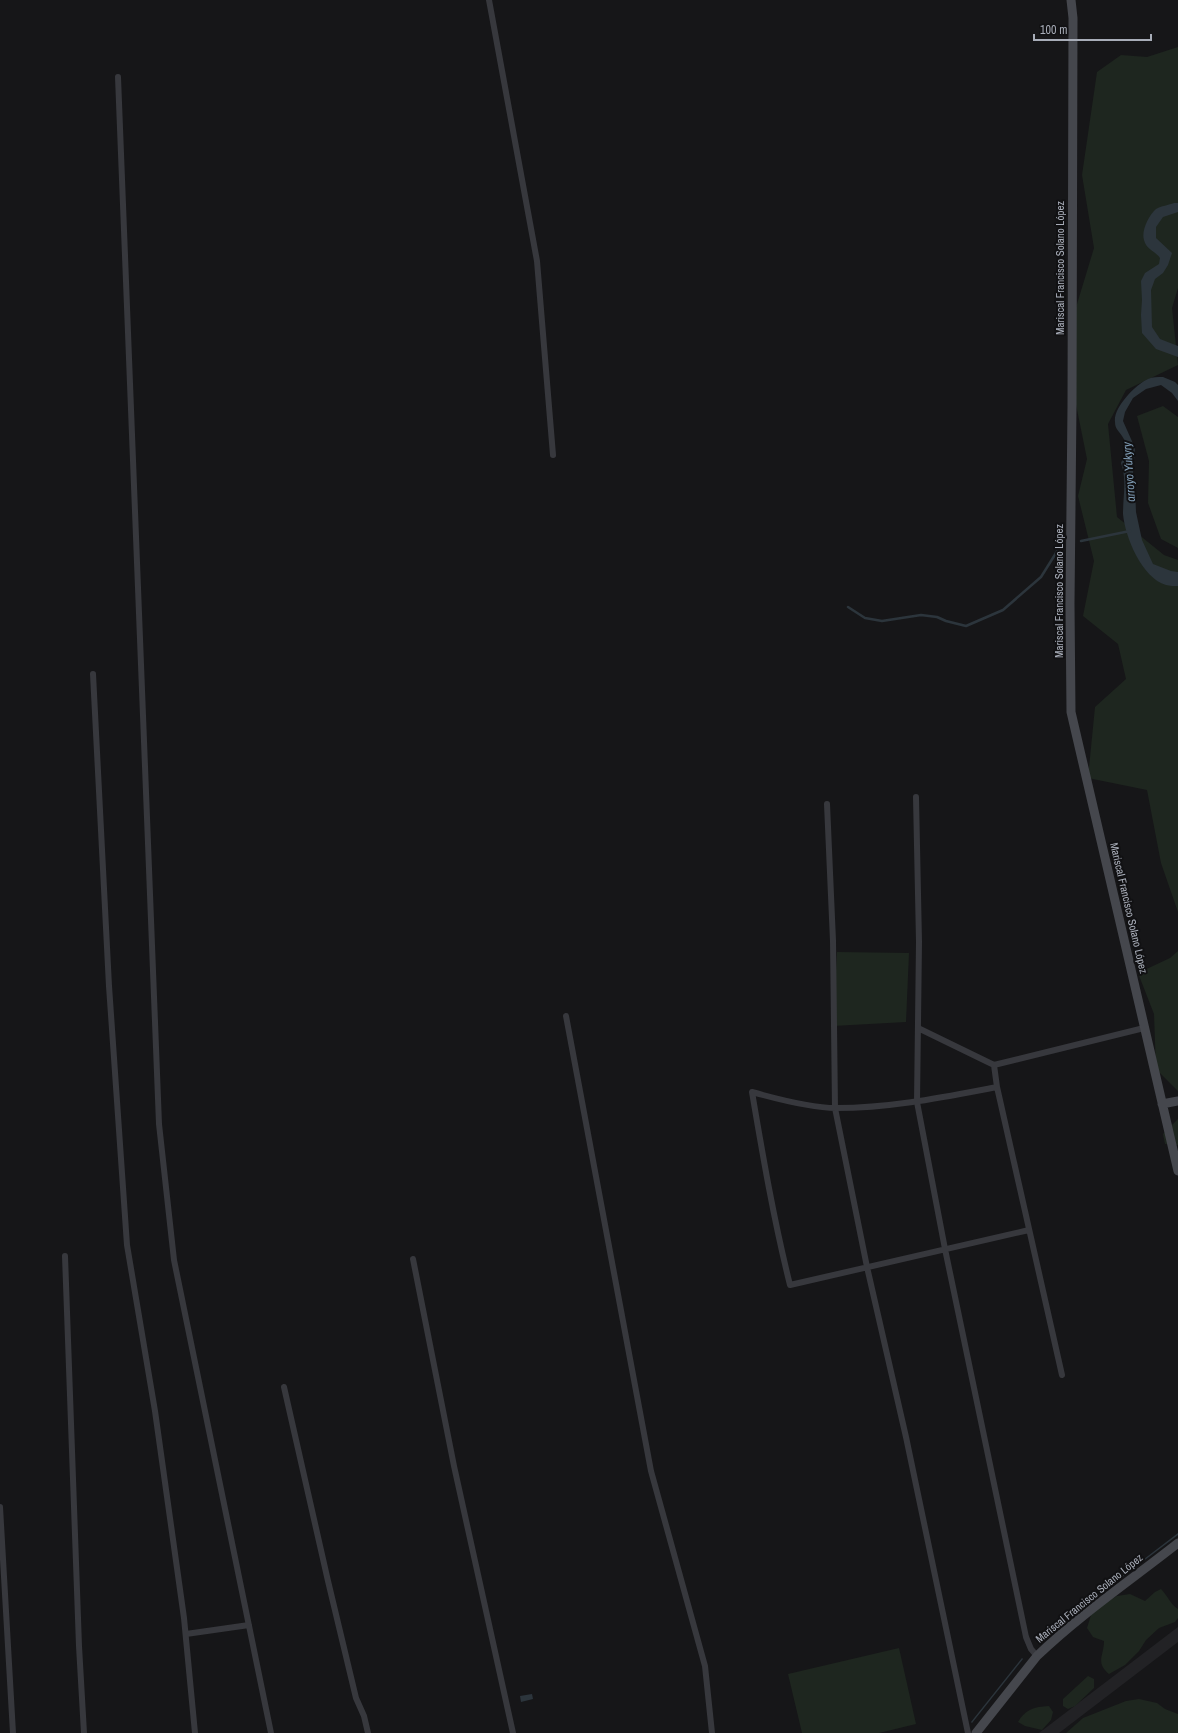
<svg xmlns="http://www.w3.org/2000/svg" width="1178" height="1733" viewBox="0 0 1178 1733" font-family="'Archivo Narrow',sans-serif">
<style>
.built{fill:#222225}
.green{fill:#1e261f}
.water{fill:#2c353c}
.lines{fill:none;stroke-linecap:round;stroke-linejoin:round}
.stream{stroke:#2c353c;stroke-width:2.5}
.street{stroke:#37383d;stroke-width:6}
.secondary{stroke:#45474d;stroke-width:9}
.labels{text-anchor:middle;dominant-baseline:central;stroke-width:4;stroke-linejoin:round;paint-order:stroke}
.street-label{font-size:11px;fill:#a8adb8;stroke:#111113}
.water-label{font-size:12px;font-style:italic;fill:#7f9bb3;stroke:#111113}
</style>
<rect width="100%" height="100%" fill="#161618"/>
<path class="built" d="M1178 1627V1642L1059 1733H1039Z"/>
<path class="green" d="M1178 47V288L1172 308 1178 365 1126 390 1108 424 1117 517 1164 555 1178 560V912L1161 863 1147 790 1088 778 1095 707 1126 679 1118 644 1083 616 1094 561 1078 496 1087 459 1070 375 1074 314 1094 248 1082 175 1097 72 1121 55 1147 57Z
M1163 406 1178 417V548L1161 539 1148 503 1149 461 1137 416Z
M1178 951V1091L1156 1069 1154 1014 1138 973 1170 958Z
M837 952 909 953 906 1022 833 1026Z
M1178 1119V1145L1165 1144 1163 1134Z
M1161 1589C1168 1596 1170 1604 1178 1609V1618L1175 1622 1159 1628 1146 1640 1139 1651 1125 1665 1109 1674C1095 1662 1104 1656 1104 1641L1093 1637 1087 1628 1091 1615 1101 1605 1117 1596 1130 1594 1145 1601 1155 1592Z
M899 1648 916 1724 879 1733H802L788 1674Z
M1088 1676 1094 1679V1688L1075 1706 1068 1709 1063 1706V1699Z
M1139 1699 1157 1703 1165 1709 1178 1714V1733H1066L1083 1718 1126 1701Z
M1049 1706 1053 1712 1051 1720 1042 1730 1025 1726 1018 1722C1026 1709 1034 1707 1049 1706Z"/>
<path class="water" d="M1174 203H1178V212L1163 217 1156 227V238L1172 253 1168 265 1163 273 1155 279 1151 290 1152 327 1160 339 1178 346V357L1156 349 1142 333 1141 315 1142 300 1141 281 1145 273 1159 264 1160 258C1155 251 1146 249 1144 240 1141 231 1149 215 1156 209 1161 206 1169 205 1174 203Z
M1163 377 1175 382 1178 385V401L1172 393 1161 385 1146 389 1133 398 1125 412 1123 421 1135 448 1133 473 1135 487 1136 512 1142 540 1153 564 1171 571 1178 572V586C1174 586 1170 586 1166 585 1142 578 1125 537 1123 514 1123 496 1127 479 1121 463 1125 454 1128 444 1122 436 1119 431 1115 429 1115 422 1113 408 1135 385 1148 379 1152 377 1158 377 1163 377Z
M1178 1533V1535L1064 1621 1038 1645 1063 1621Z
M1022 1658 1023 1659 972 1723 971 1722Z
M532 1694 533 1699 521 1702 520 1696Z"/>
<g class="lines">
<path class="stream" d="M1081 541 1130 531
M848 607 865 618 882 621 921 615 937 617 946 621 966 626 1003 610 1041 577 1061 545"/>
<path class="street" d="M489 0 537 261 553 455
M118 77 159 1124 174 1260 271 1733
M93 674 109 986 127 1245 155 1411 184 1618 195 1733
M916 797 919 942 917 1102 945 1249 1026 1637 1031 1649 1037 1656
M827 804 833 941 835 1108 867 1267 906 1437 968 1733
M566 1016 651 1471 705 1666 712 1733
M918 1028 994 1065 1144 1028
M994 1065 997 1087 1062 1375
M997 1087C944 1097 891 1108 836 1108 811 1108 777 1099 752 1092 763 1157 774 1221 790 1285L1029 1230
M65 1256 79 1646 84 1733
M413 1259 454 1466 513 1733
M284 1387 328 1581 356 1698 364 1716 368 1733
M0 1507 13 1733
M186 1634 249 1625"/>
<path class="secondary" d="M1071 0 1073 18 1072 406 1070 604 1071 712 1178 1171
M1162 1104 1178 1101
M976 1733 1037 1656C1081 1614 1131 1580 1178 1543"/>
</g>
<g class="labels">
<g class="street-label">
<text transform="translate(1060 268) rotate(-90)">Mariscal Francisco Solano López</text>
<text transform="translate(1059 591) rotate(-90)">Mariscal Francisco Solano López</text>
<text transform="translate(1129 908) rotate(77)">Mariscal Francisco Solano López</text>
<text transform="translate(1089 1598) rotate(-39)">Mariscal Francisco Solano López</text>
</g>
<g class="water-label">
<text transform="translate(1129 472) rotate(-94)">arroyo Yukyry</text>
</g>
</g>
<path d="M1034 34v6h117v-6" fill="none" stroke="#a8adb8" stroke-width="2"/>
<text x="1040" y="34" font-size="12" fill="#a8adb8" stroke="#111113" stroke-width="3" paint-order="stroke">100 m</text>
</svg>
